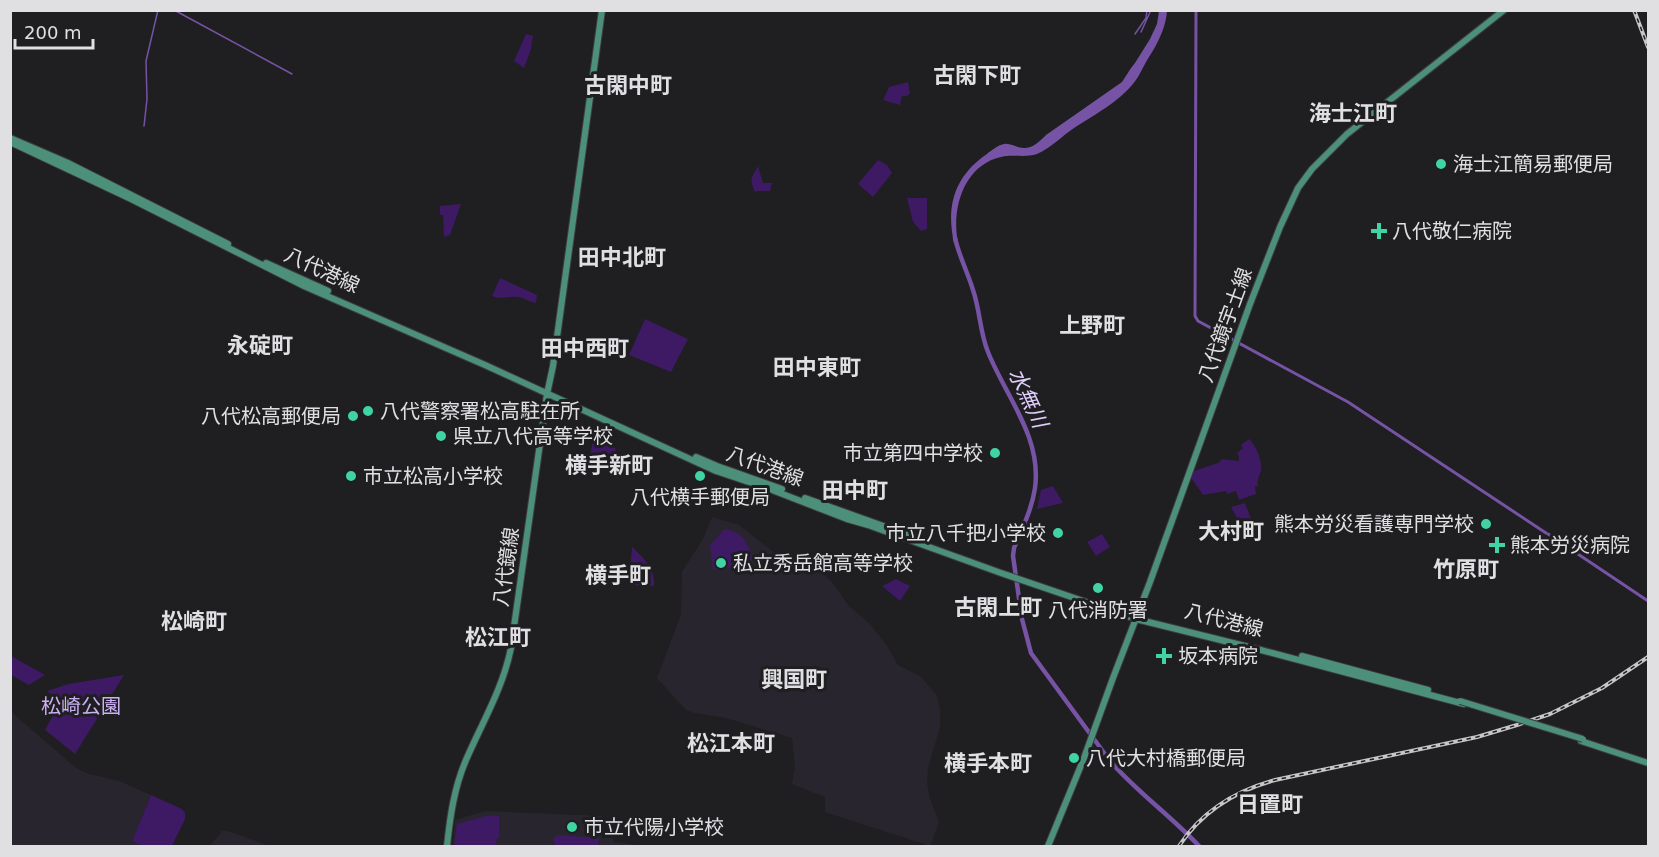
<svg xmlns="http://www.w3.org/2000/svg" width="1659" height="857" viewBox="0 0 1659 857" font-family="'DejaVu Sans','Noto Sans JP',sans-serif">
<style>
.built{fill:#29252e}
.green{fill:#3e1964}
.water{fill:#7653a4}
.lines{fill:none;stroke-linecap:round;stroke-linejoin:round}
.stream{stroke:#7653a4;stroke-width:1.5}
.canal{stroke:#7653a4;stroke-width:3}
.river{stroke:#7653a4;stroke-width:4.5}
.major-casing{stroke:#3d3c3f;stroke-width:8}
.major{stroke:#4c9079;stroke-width:6}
.rail-casing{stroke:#c6c5c8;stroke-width:4}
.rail{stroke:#1f1e21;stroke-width:1.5;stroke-dasharray:4.5;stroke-linecap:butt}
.major-bridge-casing{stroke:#3d3c3f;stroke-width:8;stroke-linecap:butt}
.major-bridge{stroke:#4c9079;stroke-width:6}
.poi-dot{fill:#3fd4a2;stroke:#1f1e21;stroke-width:2}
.labels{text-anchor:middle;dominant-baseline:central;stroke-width:6;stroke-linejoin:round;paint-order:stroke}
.poi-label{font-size:20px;fill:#e0dfe2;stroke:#1f1e21;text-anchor:start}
.street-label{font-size:20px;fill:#e0dfe2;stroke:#1f1e21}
.park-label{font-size:20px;fill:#cab1f3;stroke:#1f1e21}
.water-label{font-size:21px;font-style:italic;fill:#e0cffc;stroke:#1f1e21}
.quarter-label{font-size:22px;font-weight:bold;fill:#e0dfe2;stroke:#1f1e21}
</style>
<rect width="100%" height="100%" fill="#1f1e21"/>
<path class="built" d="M712 517 739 525 780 557 800 566 818 570 832 582 849 606 869 623 886 644 898 665 920 676 936 694 940 708V727L928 768 927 783 930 799 939 822 930 846 825 812V797L792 784 795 767 792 738 726 718 695 713 686 710 657 678 681 615 682 572 703 539Z
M10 711 75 767 86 773 119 781 151 795 132 841 143 846H11Z
M485 811 602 816V838H613L614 842 638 845V846H453L455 820Z
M222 831H228L270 846H210Z"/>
<path class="green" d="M526 34 533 36 531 49 524 68 514 61Z
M908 82 910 93 907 96H902L900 105 883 100 889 87Z
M878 160 887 165 892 173 873 197 858 184Z
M758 166 763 183H772L770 191H758L755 192C749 179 751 179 758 166Z
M907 198H927V229L921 231 913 222Z
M461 204 450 235 444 237 443 215H440V206Z
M500 278 537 295 536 303C530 302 528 300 522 298 512 294 502 301 492 296Z
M645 319 688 339 671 372 629 355Z
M593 439 615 448 619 461 588 469Z
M1249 439C1256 445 1263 462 1261 471 1259 477 1257 479 1258 486H1255L1256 494 1239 500 1236 491 1227 494 1226 491 1203 495 1191 478 1194 471 1218 463 1222 459 1239 461V457L1237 453 1243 448 1241 445Z
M1053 486 1063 503 1037 509 1041 490Z
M1245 503 1251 519 1253 530C1252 531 1250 532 1248 531 1243 530 1234 513 1231 507Z
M725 529C746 533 746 543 754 561L740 566 713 570 710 545Z
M1102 534 1110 547 1096 556 1087 542Z
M632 547C643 557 656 570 654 586L629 585Z
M896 579 910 586 900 601 882 586Z
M11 656 45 675 29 685 11 675Z
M124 675 110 698 75 754 45 730 60 702 47 691 68 684Z
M151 795 182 809 185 813V819L172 846H143L132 841Z
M486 816H499V838H497L496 846H454L457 824Z
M557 835 599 838 598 846H555L553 839Z"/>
<path class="water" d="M1159 11H1167C1166 27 1158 43 1149 57 1145 63 1142 70 1138 77 1123 100 1097 113 1074 128 1062 136 1051 148 1037 154 1025 158 1013 154 1001 157 964 165 951 209 958 242L954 243C946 207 954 178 984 156 990 152 997 145 1004 144 1009 143 1014 146 1018 147 1030 151 1038 143 1046 135L1122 82 1131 68 1135 63 1150 39 1157 24Z"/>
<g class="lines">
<path class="stream" d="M174 10 292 74
M364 10 365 11
M1141 32 1151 10
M1135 34 1146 18 1147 10
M144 126 147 99 146 61 158 10"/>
<path class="canal" d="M1196 10 1195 316 1198 321 1348 402 1546 533
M1548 534 1648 601"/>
<path class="river" d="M955 238C959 256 968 273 973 290 980 310 980 333 988 352 1006 397 1042 437 1035 488 1032 509 1022 529 1014 548L1013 556 1022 619 1031 653 1110 761C1137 792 1171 816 1199 846"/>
<defs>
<path id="major" d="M10 138 68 163 228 244
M10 142 131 199 304 286 485 365 716 471 767 488 847 519 868 525 1001 573 1136 619 1257 649 1464 704
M266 263 328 291
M696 457 717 466 782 489
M805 498 925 541
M1302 656 1428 690
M1581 741 1648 763
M447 846C450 817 454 788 466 760 482 723 503 688 511 648L547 394 553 366 602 10
M1048 846 1084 758 1113 678 1150 582 1250 304 1280 227 1298 188 1312 169 1347 134 1504 10"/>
</defs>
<use href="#major" class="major-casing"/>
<use href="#major" class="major"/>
<defs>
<path id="rail" d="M1634 10 1648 47
M1179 846C1202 811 1235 791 1275 780L1477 737 1517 725 1550 714 1602 688 1648 657"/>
</defs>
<use href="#rail" class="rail-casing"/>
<use href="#rail" class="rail"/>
<defs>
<path id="major-bridge" d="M1460 701 1583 739"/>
</defs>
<use href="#major-bridge" class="major-bridge-casing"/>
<use href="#major-bridge" class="major-bridge"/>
</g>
<g class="poi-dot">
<circle cx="1441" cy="164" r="6"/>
<path d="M1376 222h6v6h6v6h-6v6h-6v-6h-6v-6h6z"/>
<circle cx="368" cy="411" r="6"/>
<circle cx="353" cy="416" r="6"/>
<circle cx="441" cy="436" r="6"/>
<circle cx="995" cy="453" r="6"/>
<circle cx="351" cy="476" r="6"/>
<circle cx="700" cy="476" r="6"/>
<circle cx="1486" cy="524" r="6"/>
<circle cx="1058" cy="533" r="6"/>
<path d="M1494 536h6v6h6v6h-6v6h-6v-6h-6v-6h6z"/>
<circle cx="721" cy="563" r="6"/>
<circle cx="1098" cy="588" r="6"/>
<path d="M1161 647h6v6h6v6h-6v6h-6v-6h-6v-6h6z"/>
<circle cx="1074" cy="758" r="6"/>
<circle cx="572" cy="827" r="6"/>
</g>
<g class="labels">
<g class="poi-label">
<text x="1453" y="164">海士江簡易郵便局</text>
<text x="1392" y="231">八代敬仁病院</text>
<text x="380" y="411">八代警察署松高駐在所</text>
<text x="341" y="416" text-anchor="end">八代松高郵便局</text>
<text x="453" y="436">県立八代高等学校</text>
<text x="983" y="453" text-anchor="end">市立第四中学校</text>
<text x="363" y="476">市立松高小学校</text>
<text x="700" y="497" text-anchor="middle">八代横手郵便局</text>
<text x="1474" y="524" text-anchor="end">熊本労災看護専門学校</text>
<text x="1046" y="533" text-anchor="end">市立八千把小学校</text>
<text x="1510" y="545">熊本労災病院</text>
<text x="733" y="563">私立秀岳館高等学校</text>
<text x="1098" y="610" text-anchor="middle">八代消防署</text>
<text x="1178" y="656">坂本病院</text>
<text x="1086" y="758">八代大村橋郵便局</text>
<text x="584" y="827">市立代陽小学校</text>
</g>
<g class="street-label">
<text transform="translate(322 270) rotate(25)">八代港線</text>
<text transform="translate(1225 325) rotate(-70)">八代鏡宇土線</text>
<text transform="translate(765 466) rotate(20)">八代港線</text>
<text transform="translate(506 567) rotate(-82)">八代鏡線</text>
<text transform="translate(1224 620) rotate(14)">八代港線</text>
</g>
<g class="park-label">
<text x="81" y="706">松崎公園</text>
</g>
<g class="water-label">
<text transform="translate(1028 398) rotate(65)">水無川</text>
</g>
<g class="quarter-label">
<text x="977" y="75">古閑下町</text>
<text x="628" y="85">古閑中町</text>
<text x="1353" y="113">海士江町</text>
<text x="622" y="257">田中北町</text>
<text x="1092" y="325">上野町</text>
<text x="260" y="345">永碇町</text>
<text x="585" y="348">田中西町</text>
<text x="817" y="367">田中東町</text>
<text x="609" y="465">横手新町</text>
<text x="855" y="490">田中町</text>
<text x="1231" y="531">大村町</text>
<text x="1466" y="569">竹原町</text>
<text x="618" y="575">横手町</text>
<text x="998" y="607">古閑上町</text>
<text x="194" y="621">松崎町</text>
<text x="498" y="637">松江町</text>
<text x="794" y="679">興国町</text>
<text x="731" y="743">松江本町</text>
<text x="988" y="763">横手本町</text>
<text x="1270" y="804">日置町</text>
</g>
</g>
<rect width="1659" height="857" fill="none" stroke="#e0dfe2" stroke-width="24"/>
<path d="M15 39v9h78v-9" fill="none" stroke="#e0dfe2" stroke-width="3"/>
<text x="24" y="39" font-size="18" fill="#e0dfe2" stroke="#1f1e21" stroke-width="4.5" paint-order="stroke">200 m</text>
</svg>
